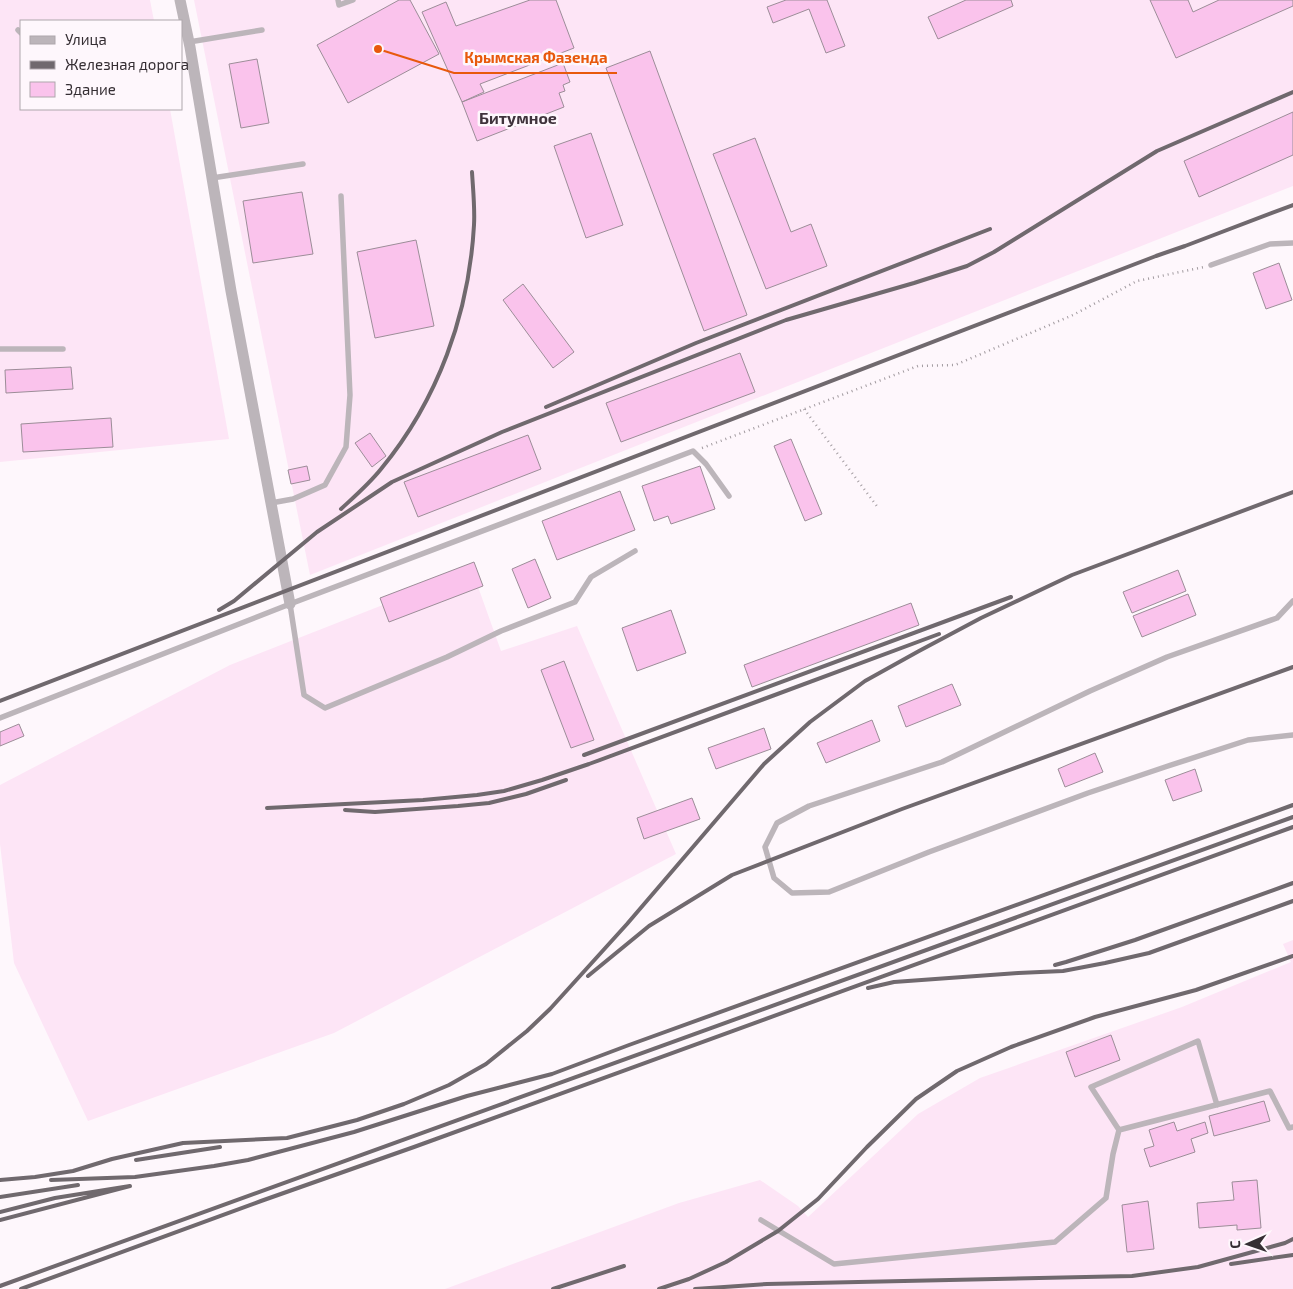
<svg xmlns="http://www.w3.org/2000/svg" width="1293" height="1289" viewBox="0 0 1293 1289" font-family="'Exo 2',sans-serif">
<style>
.built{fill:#fde5f6}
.building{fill:#fac3ec;stroke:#9c8d98}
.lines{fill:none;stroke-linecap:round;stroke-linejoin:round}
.path{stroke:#a19a9f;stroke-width:2.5;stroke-dasharray:1 4;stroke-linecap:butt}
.lane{stroke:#bcb5ba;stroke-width:5.5}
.street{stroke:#bcb5ba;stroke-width:11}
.rail{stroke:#70696e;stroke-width:4}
.labels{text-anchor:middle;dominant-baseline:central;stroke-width:5;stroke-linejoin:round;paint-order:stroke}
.quarter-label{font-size:16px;font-weight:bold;fill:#40333c;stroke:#fef7fc}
.leader{fill:none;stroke:#e8590c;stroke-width:2}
.callout-dot{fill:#e8590c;stroke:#fef7fc;stroke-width:2}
.callout-label{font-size:15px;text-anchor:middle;font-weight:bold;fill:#e8590c;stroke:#fef7fc;stroke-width:5;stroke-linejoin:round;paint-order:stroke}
</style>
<rect width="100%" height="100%" fill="#fef7fc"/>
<path class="built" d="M0 0H150L154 21H21V109H170L229 439 0 462Z
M194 0H1293V186L310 575Z
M472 570 501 651 577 626 676 854 334 1033 88 1121 14 963 0 844V785L230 665Z
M1293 940V1289H445L679 1203 760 1180 798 1206 808 1217 918 1114 980 1078 1182 1007 1291 962 1283 944Z"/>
<path class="building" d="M399 0H410L439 54 348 103 317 45Z
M530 0H556L574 48 480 84 484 92 462 102 422 12 446 2 456 26Z
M786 0H827L845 46 826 53 809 9 773 23 767 7Z
M966 0H1011L1013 6 938 39 928 17Z
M1150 0H1188L1193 12 1219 0H1293V6L1176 58Z
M650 51 747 315 704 331 606 68Z
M257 59 269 123 241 128 229 64Z
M563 63 570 82 563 85 565 91 559 93 564 107 477 141 462 102Z
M1293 112V155L1199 197 1184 161Z
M591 133 623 225 586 238 554 146Z
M755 138 791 232 811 224 827 266 766 289 713 154Z
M302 192 313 254 253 263 243 201Z
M416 240 434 326 375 338 357 252Z
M1279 263 1292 300 1266 309 1253 273Z
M523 284 574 352 553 368 503 300Z
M740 353 755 392 621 442 606 403Z
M71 367 73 389 6 393 5 370Z
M111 418 113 447 23 452 21 424Z
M370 433 386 456 372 467 355 443Z
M528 435 541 469 418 517 404 482Z
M791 439 822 514 805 521 774 446Z
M307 466 310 480 291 484 288 470Z
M700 466 715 509 671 524 668 516 654 521 642 486Z
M620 491 635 530 557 560 542 521Z
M535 559 551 598 528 608 512 569Z
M474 562 483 586 389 622 380 598Z
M1178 570 1186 591 1132 613 1123 592Z
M1188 594 1196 615 1142 637 1133 616Z
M911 603 919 625 752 687 744 665Z
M671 610 686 653 637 671 622 628Z
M564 661 594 740 571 748 541 670Z
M952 684 961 705 906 727 898 706Z
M872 720 880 741 826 763 817 743Z
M19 724 24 736 0 746V732Z
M764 728 771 749 716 769 708 748Z
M1095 753 1103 772 1065 787 1058 769Z
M1195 769 1202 791 1173 801 1165 780Z
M692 798 700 819 644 839 637 818Z
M1111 1035 1120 1060 1075 1077 1066 1052Z
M1264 1101 1270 1121 1214 1136 1209 1116Z
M1174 1122 1177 1131 1205 1122 1208 1133 1191 1139 1195 1152 1150 1167 1144 1149 1154 1146 1149 1130Z
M1257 1180 1261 1228 1237 1230V1225L1199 1228 1197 1203 1234 1200 1232 1182Z
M1148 1201 1154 1249 1127 1252 1122 1205Z"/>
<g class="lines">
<path class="path" d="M804 409 879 509
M702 448 918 366 955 365 1073 315 1137 281 1204 267"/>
<path class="lane" d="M338 0 339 5 353 0
M18 30 21 33
M189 42 262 30
M212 178 303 164
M1211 265 1270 244 1293 243
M0 349H63
M271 503 293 499 325 485 346 447 350 395 341 196
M1293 601 1277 618 1167 657 1090 691 942 762 809 806 777 823 765 847 774 878 792 893 829 892 929 852 1088 793 1165 767 1248 740 1293 735
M290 604 304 695 325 708 447 657 501 631 575 602 591 577 635 551
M0 718 290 604 693 451 706 464 729 496
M1119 1130 1091 1087 1198 1041 1217 1105
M761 1220 834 1264 1055 1242 1106 1198 1113 1154 1119 1130 1270 1091 1289 1128 1293 1127"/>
<path class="street" d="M180 0 190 47 231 291 290 604"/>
<path class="rail" d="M546 407 696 343 990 229
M341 509C355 496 369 484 381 469 438 400 469 314 474 225 475 208 473 189 472 172
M219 610 234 601 317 532 392 482 502 432 786 320 914 283 967 266 994 252 1157 151 1293 92
M0 701 1156 256 1185 246 1293 205
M584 755 1011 597
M267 808 423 800 477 795 504 791 542 780 589 764 939 634
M345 810 375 812 458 806 489 803 526 794 566 780
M1055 965 1066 962 1135 940 1293 883
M588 976 649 926 732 875 902 809 1293 667
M868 988 894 982 1018 973 1063 971 1105 963 1149 953 1293 901
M136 1160 220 1147
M0 1180 35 1177 73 1171 112 1159 183 1143 287 1138 357 1120 404 1104 449 1085 486 1064 527 1031 550 1009 627 924 764 764 810 722 865 681 919 651 981 618 1072 575 1293 492
M51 1180 135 1177 214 1166 248 1160 354 1132 467 1096 552 1074 629 1045 1293 805
M0 1197 78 1185
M0 1212 55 1198 130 1186 0 1220
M1231 1264 1293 1255
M0 1286 1293 817
M21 1289 261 1201 414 1147 1293 827
M553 1289 624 1266
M659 1289 689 1279 726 1262 778 1231 818 1199 867 1147 916 1099 957 1071 1011 1047 1095 1017 1196 990 1293 956
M695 1289 767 1284 1132 1276 1198 1267 1285 1243 1293 1239"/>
</g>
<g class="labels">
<g class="quarter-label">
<text x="518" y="117">Битумное</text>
</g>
</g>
<path class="leader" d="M378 49L454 73H617"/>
<circle class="callout-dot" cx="378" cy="49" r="5"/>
<g class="callout-label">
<text x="536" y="63">Крымская Фазенда</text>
</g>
<rect x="20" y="20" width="162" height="90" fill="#fef7fc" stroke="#aea7ac"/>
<rect x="30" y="36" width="25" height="8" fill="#bcb5ba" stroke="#aea7ac"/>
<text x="65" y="45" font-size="15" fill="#352e33">Улица</text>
<rect x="30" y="61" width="25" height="8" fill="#70696e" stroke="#aea7ac"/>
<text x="65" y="70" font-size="15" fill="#352e33">Железная дорога</text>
<rect x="30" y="82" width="25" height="15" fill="#fac3ec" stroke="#aea7ac"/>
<text x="65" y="95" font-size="15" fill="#352e33">Здание</text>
<g transform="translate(1248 1244) rotate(268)" stroke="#fef7fc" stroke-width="4" paint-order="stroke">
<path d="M0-4L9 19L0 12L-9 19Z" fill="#352e33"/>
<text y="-8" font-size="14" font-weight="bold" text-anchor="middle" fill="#352e33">С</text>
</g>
</svg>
